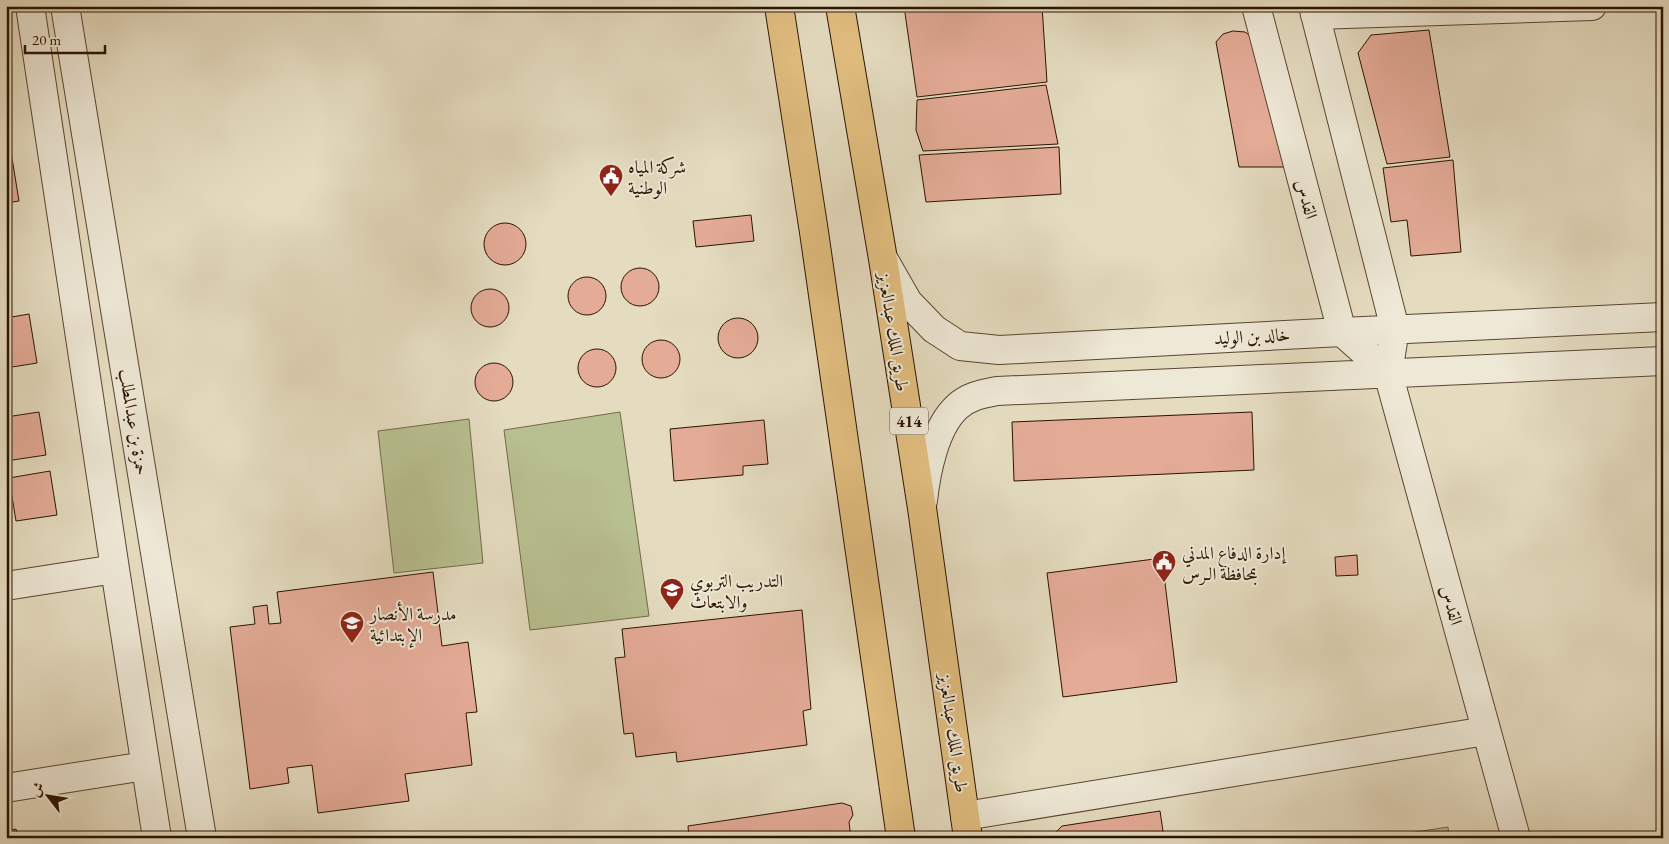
<svg xmlns="http://www.w3.org/2000/svg" width="1669" height="844" viewBox="0 0 1669 844" font-family="'EB Garamond',Amiri,serif">
<style>
.green{fill:#b8bf90;stroke:#726a48}
.building{fill:#e4ab97;stroke:#2b1400}
.lines{fill:none;stroke-linecap:round;stroke-linejoin:round}
.minor-casing{stroke:#5a4630;stroke-width:30}
.highway-casing{stroke:#2b1400;stroke-width:30}
.minor{stroke:#eee8d6;stroke-width:28}
.highway{stroke:#e2be80;stroke-width:28}
.labels{text-anchor:middle;dominant-baseline:central;stroke-width:4;stroke-linejoin:round;paint-order:stroke}
.shield{fill:#eee8d6;stroke:#665440;stroke-width:1}
.shield-label{font-size:16px;font-weight:bold;fill:#2b1400}
.poi-label{font-size:18px;fill:#2b1400;stroke:#eee8d6;text-anchor:start}
.street-label{font-size:18px;fill:#2b1400;stroke:#eee8d6}
</style>
<rect width="100%" height="100%" fill="#e5dcc0"/>
<filter id="stains"><feTurbulence type="fractalNoise" baseFrequency=".004" numOctaves="4"/><feColorMatrix values="0 0 0 0 .2 0 0 0 0 .09 0 0 0 0 .02 0 0 0 .5 -.17"/></filter>
<radialGradient id="worn" r=".72"><stop offset=".6" stop-color="#630" stop-opacity="0"/><stop offset="1" stop-color="#630" stop-opacity=".3"/></radialGradient>
<path class="green" d="M620 412 649 616 530 630 504 430Z
M469 419 483 563 394 573 378 431Z
M1448 827 1449 838H1376Z"/>
<path class="building" d="M904 6H1042L1047 82 917 97Z
M1429 30 1450 157 1387 164 1358 53 1371 35Z
M1233 31 1245 32 1259 42 1290 167H1239L1216 42 1223 34Z
M1046 85 1058 144 923 151 916 130 917 100Z
M1059 147 1061 194 926 202 919 155Z
M11 152 19 201 6 203V153Z
M1453 160 1461 252 1411 256 1407 220 1391 222 1383 168Z
M751 215 754 241 696 247 693 221Z
M484 244a21 21 0 1 1 42 0a21 21 0 1 1-42 0Z
M621 287a19 19 0 1 1 38 0a19 19 0 1 1-38 0Z
M568 296a19 19 0 1 1 38 0a19 19 0 1 1-38 0Z
M471 308a19 19 0 1 1 38 0a19 19 0 1 1-38 0Z
M29 314 37 363 6 368V318Z
M718 338a20 20 0 1 1 40 0a20 20 0 1 1-40 0Z
M642 359a19 19 0 1 1 38 0a19 19 0 1 1-38 0Z
M578 368a19 19 0 1 1 38 0a19 19 0 1 1-38 0Z
M475 382a19 19 0 1 1 38 0a19 19 0 1 1-38 0Z
M39 412 46 455 6 461V417Z
M1252 412 1254 470 1014 481 1012 422Z
M764 420 768 464 743 466V475L674 481 670 429Z
M50 471 57 515 16 521 9 478Z
M1357 555 1358 575 1336 576 1335 557Z
M1162 558 1177 682 1063 697 1047 573Z
M433 572 442 646 468 642 477 712 466 713 472 765 405 774 409 801 318 813 312 765 287 768 289 783 250 789 230 627 255 624 253 607 267 605 269 624 281 623 277 592Z
M802 610 811 709 803 711 807 745 677 762 676 752 636 757 633 733 624 734 615 658 625 657 622 629Z
M842 803 851 806 853 815 849 822 851 838H689L688 826Z
M1160 811 1164 838H1050L1062 826Z
M16 829 18 838H6V831Z"/>
<g class="lines">
<defs>
<path id="minor" d="M30 6 115 569 157 838
M65 6 202 838
M1256 6 1342 332 1388 373
M1313 6 1395 329 1388 373 1516 838
M1315 15 1592 6
M884 260 908 302 934 329 960 346 999 350 1342 332 1663 317
M923 501C926 472 935 427 957 407 969 396 982 394 997 391L1663 361
M6 586 115 569
M6 788 145 766
M965 816 1486 731"/>
<path id="highway" d="M779 6 814 232 901 838
M840 6 883 259 922 508 968 838"/>
</defs>
<use href="#minor" class="minor-casing"/>
<use href="#highway" class="highway-casing"/>
<use href="#minor" class="minor"/>
<use href="#highway" class="highway"/>
</g>
<defs>
<symbol id="civic-pin" viewBox="-11 -11 22 30"><path d="M0 17L-7.5 6A9.5 9.5 0 1 1 7.5 6Z" fill="#8f2418" stroke="#eee8d6"/><path d="M-.6-6.5H3V-4.5H.6V-3L4-1V1h2V6H-6V1h2V-1L-.6-3ZM-1.2 2.5V6h2.4V2.5Z" fill="#fff"/></symbol>
<symbol id="school-pin" viewBox="-11 -11 22 30"><path d="M0 17L-7.5 6A9.5 9.5 0 1 1 7.5 6Z" fill="#8f2418" stroke="#eee8d6"/><path d="M0-5L7-2L0 1L-7-2ZM-4 1L0 2.5L4 1V4Q0 6-4 4Z" fill="#fff"/></symbol>
</defs>
<g fill-rule="evenodd">
<use href="#civic-pin" x="597" y="162" width="28" height="38"/>
<use href="#civic-pin" x="1150" y="548" width="28" height="38"/>
<use href="#school-pin" x="658" y="576" width="28" height="38"/>
<use href="#school-pin" x="338" y="609" width="28" height="38"/>
</g>
<g class="labels">
<rect class="shield" x="890" y="407.5" width="38" height="27" rx="4"/>
<g class="shield-label">
<text x="909" y="421">414</text>
</g>
<g class="poi-label">
<text x="628" y="166">شركة المياه<tspan x="628" dy="21">الوطنية</tspan></text>
<text x="1182" y="552">إدارة الدفاع المدني<tspan x="1182" dy="21">بمحافظة الـرس</tspan></text>
<text x="690" y="580">التدريب التربوي<tspan x="690" dy="21">والابتعاث</tspan></text>
<text x="370" y="613">مدرسة الأنصار<tspan x="370" dy="21">الإبتدائية</tspan></text>
</g>
<g class="street-label">
<text transform="translate(1307 199) rotate(75)">القدس</text>
<text transform="translate(894 332) rotate(81)">طريق الملك عبدالعزيز</text>
<text transform="translate(1252 336) rotate(-3)">خالد بن الوليد</text>
<text transform="translate(134 422) rotate(81)">حمزة بن عبدالمطلب</text>
<text transform="translate(1452 605) rotate(75)">القدس</text>
<text transform="translate(954 733) rotate(82)">طريق الملك عبدالعزيز</text>
</g>
</g>
<rect width="1669" height="844" fill="none" stroke="#e5dcc0" stroke-width="25"/>
<rect x="8" y="8" width="1654" height="829" fill="none" stroke="#2b1400" stroke-width="2.5"/>
<rect x="12" y="12" width="1644" height="819" fill="none" stroke="#2b1400"/>
<g transform="translate(48 796) rotate(301)" stroke="#eee8d6" stroke-width="4" paint-order="stroke">
<path d="M0-4L9 19L0 12L-9 19Z" fill="#2b1400"/>
<text y="-8" font-size="14" font-weight="bold" text-anchor="middle" fill="#2b1400">ش</text>
</g>
<path d="M25 45v8h80v-8" fill="none" stroke="#2b1400" stroke-width="2.5"/>
<text x="32" y="45" font-size="15" fill="#2b1400" stroke="#eee8d6" stroke-width="4" paint-order="stroke">20 m</text>
<rect width="100%" height="100%" filter="url(#stains)"/>
<rect width="100%" height="100%" fill="url(#worn)"/>
</svg>
